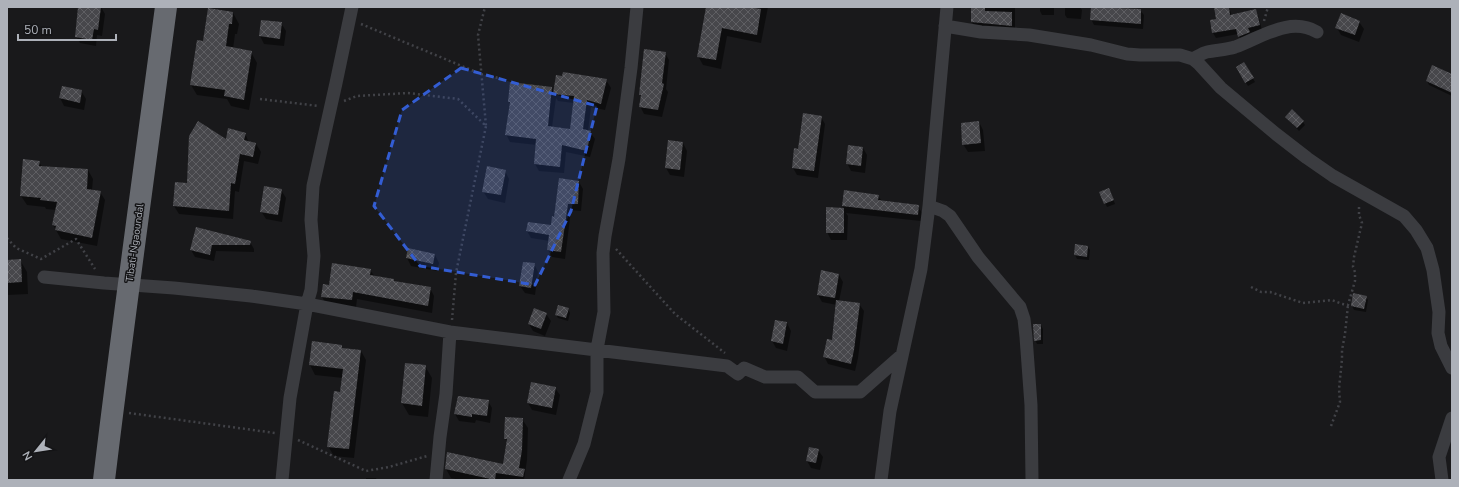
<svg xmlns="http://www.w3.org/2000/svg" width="1459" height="487" viewBox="0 0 1459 487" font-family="'Nunito Sans',sans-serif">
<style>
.shadow{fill:#0007;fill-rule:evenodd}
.building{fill:url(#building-cross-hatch)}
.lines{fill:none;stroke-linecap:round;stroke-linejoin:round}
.path{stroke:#414247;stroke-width:2.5;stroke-dasharray:2 3;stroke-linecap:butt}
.street{stroke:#3b3c40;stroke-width:13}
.highway{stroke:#676a70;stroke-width:22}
.marked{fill:#335dd3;fill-opacity:0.2;stroke:#335dd3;stroke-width:3;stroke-dasharray:8 5;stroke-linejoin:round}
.labels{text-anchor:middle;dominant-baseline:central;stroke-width:3;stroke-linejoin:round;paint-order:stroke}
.street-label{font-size:10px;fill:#adb1b9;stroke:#141416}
</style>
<defs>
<pattern id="building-cross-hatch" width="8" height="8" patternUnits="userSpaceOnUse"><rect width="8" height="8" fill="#47474b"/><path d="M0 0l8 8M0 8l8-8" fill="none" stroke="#5f5f63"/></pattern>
</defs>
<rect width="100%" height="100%" fill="#19191b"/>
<path class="shadow" d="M79 7H101L105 14 102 36 97 35 96 46 80 43 76 36Z
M707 7H768L761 43 727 36 721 69 703 65 698 56Z
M972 7H1015V31L975 28 972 22Z
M1040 7H1054V15H1042L1040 11Z
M1065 7H1080L1082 10 1081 19 1067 18 1065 15Z
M1102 7H1113L1114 9 1140 10 1144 15 1143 29 1094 25 1091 19 1101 9Z
M1215 7H1229L1232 16 1255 10 1258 15 1262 30 1250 33 1252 37 1242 42 1238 34 1216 38 1213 33 1211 20 1217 19Z
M233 13 239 24 237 34H235L233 49 251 52 257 63 249 110 231 106 227 99 197 95 191 85Z
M1359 22 1364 29 1359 42 1341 35 1337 28Z
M281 23 286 31 284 46 264 44 260 36Z
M665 53 669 60 666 89 668 92 662 117 644 114 640 106 641 97 640 94Z
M1244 64 1255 82 1248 86 1237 68Z
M1452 75V96L1429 85 1427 81Z
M606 80 611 88 605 110 591 107 588 131 590 132 595 139 590 157 566 152 564 173 539 171 535 164 537 145 510 142 506 134 510 104 509 102 552 88 554 92ZM556 98 558 101 574 103 571 130 552 127Z
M81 91 86 99 84 110 64 106 60 98Z
M821 117 825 124 818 178 797 175 793 168Z
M1286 117 1303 122 1305 125 1299 131Z
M979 122 983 130 985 151 968 152 963 144Z
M245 133 249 143 256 144 261 152 258 164 244 161 239 192 235 191 233 219 179 214 174 206 176 183 187 184 226 140Z
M683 143 687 151 684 177 670 175 666 168Z
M863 148 867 155 865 173 851 171 847 163Z
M39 162 43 168 88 170 93 179 92 190 100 192 105 200 97 246 61 239 53 225 56 210 46 209 45 207 27 205 21 196Z
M505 171 509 179 505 203 488 199 483 191Z
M579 182 583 189 581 211 571 210 565 259 552 257 548 250 550 241 531 238 527 231 552 226 555 218Z
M281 190 286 198 282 222 266 219 261 211Z
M1111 193 1115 204 1107 207 1105 203Z
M878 196 882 201 918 206 922 213 921 221 846 213 848 216 847 240H831L827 232V208L844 209 843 206Z
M197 229 250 242 254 249V252L216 251 214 261 195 257 191 250Z
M1088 247 1090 250 1089 260 1077 259 1075 255Z
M435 255 439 263 437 271 411 266 407 258Z
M20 260 27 272 28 294 7 295V261Z
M534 264 538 272 535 295 525 293 520 286Z
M370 270 375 277 395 283 430 288 434 296 432 313 357 299 356 307 326 304 322 297 330 286Z
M839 275 843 282 839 301 859 304 864 311 858 358 855 371 828 364 824 356 833 341 837 305 822 302 818 295Z
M1366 297 1368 300 1366 312 1354 310 1352 306Z
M568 309 570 313 568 321 558 318 556 315Z
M546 314 551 321 545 336 533 331 529 324Z
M787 323 791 331 787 351 776 348 772 341Z
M1041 325 1043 329V344H1037L1035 340Z
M341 346 343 349 361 351 366 360 354 458 334 456 328 446 341 393 343 378 315 375 310 365Z
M406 364 425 366 432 378 428 417 409 415 402 403Z
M555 388 560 395 556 415 532 410 528 403Z
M488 401 492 408 490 423 476 420 475 423 459 421 455 414Z
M522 419 528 428 527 460 524 480H460L451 478 446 469 504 465 508 442 505 439Z
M818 450 823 457 820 470 811 468 807 461Z
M366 478H376L377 480H366Z"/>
<path class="building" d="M78 7H101L98 30 94 29 92 40 75 37Z
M706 7H749L761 9 757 35 722 28 716 60 697 57Z
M971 7H985V11L1012 12V26L971 22Z
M1091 7 1141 9V24L1090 20Z
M1214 7H1229L1230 15 1256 9 1260 25 1248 28 1250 32 1238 37 1236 29 1212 33 1210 20 1216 19Z
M208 8 233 12 232 24H229L226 46 252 51 244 100 224 96 225 90 190 85 197 40 203 41Z
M1341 13 1360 21 1355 35 1335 28Z
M261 20 282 22 280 39 259 36Z
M644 49 666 52 662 83 664 84 658 110 639 107 641 95H639Z
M1244 62 1254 78 1245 83 1236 67Z
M1432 65 1452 74V93L1426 81Z
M563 72 607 79 601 104 587 100 583 129 591 131 587 151 562 145 560 167 534 164 536 139 505 135 510 102H508L510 82 552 87 548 126 570 129 574 96 553 94 556 75 562 76Z
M62 86 82 90 80 103 59 98Z
M1292 109 1304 121 1297 128 1285 117Z
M803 113 822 116 814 171 792 168 794 148 798 149Z
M198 121 226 139 228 128 246 133 244 140 256 143 253 157 240 154 235 184 231 183 229 211 173 206 175 182 187 183 189 136Z
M979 121 981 143 962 145 961 123Z
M668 140 683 142 680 170 665 168Z
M848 145 863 147 861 166 846 164Z
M23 159 40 161 39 166 88 169 87 189 101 191 92 238 55 230 56 226 52 225 57 202 40 200 41 198 20 196Z
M487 166 506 170 501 195 482 192Z
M559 178 579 181 578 204H568L561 252 547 250 549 235 526 231 528 222 551 225 552 216 554 217Z
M264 186 282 189 278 215 260 212Z
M1109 188 1114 200 1104 204 1099 192Z
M844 190 879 195 878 200 919 205 918 215 842 206Z
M826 207 844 208V233H826Z
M196 227 251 241 250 245H212L210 255 190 250Z
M1075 244 1088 246 1087 257 1074 255Z
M408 248 435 254 433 264 406 258Z
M21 259 22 282 7 283V260Z
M523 262 535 263 531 288 519 286Z
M332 263 371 269 370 275 394 279V281L431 287 428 306 353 292 352 300 321 297 323 284 329 285Z
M821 270 839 274 835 298 817 295Z
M1353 293 1367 296 1364 309 1351 306Z
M836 300 860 303 854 350 851 364 823 357 827 339 832 340Z
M558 305 569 308 566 318 555 315Z
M534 308 547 313 541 329 528 324Z
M775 320 787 322 783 344 771 341Z
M1033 324H1041V340L1034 341Z
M312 341 342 345V348L361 350 349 449 327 447 334 391 340 392 343 369 309 365Z
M405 363 426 365 422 406 401 403Z
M531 382 556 387 552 408 527 403Z
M458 396 489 400 487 416 472 414V417L454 414Z
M505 417 523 418 522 450 519 468 525 469 523 477 496 473 495 480 445 469 447 452 503 464 507 439H504Z
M809 447 819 449 816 463 806 461Z"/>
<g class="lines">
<path class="path" d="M1264 21 1268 7
M361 24 481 74 499 78
M260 99 319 106
M344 101 357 96 408 93 458 99 486 126 478 35 485 7
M7 238 16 248 41 259 76 239 95 269
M616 249 675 314 725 353
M1251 287 1261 292H1270L1303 303 1332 300 1342 304 1348 305 1355 281V272L1353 267 1354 257 1362 223 1359 215V204
M452 320 456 273 486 126
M129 413 275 433
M1331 426 1340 402 1339 389 1342 359V350L1345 334 1348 305
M298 440 366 471 389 467 427 456"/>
<path class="street" d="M945 26 981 32 1029 35 1091 45 1127 54 1140 55H1180L1193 59 1199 64 1221 88 1276 134 1307 158 1333 176 1404 216 1416 230 1427 248 1433 270 1439 312 1438 333 1441 346 1452 368
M1193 59C1197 57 1202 53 1207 52 1216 50 1226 50 1235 47 1260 38 1290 16 1317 32
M929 206 943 211 950 216 978 257 1020 307 1024 319 1026 337 1031 405 1032 480
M44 277 104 283 174 288 251 296 307 304 450 332 727 366 738 374 744 368 765 377H798L815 392H860L902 355
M282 480 290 398 307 304 311 290 314 256 311 220 313 186 336 83 352 7
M436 480 440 437 446 394 450 332
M569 480 584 444 597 392V349L604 312 603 253 605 236 619 159 631 68 637 7
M881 480 890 411 921 269 929 206 947 7
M1442 480 1439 457 1452 418"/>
<path class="highway" d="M104 480C123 322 145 165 166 7"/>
</g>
<path class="marked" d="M461 68 597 106 571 211 535 285 420 266 374 206 402 110Z"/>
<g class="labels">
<g class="street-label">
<text transform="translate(135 243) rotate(-82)">Tibati-Ngaoundal</text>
</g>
</g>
<rect width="1459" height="487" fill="none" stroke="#adb1b9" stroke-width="16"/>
<g transform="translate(36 451) rotate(240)" stroke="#141416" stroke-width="3" paint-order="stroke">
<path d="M0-3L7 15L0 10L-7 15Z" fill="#adb1b9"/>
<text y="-6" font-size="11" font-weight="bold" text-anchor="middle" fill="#adb1b9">N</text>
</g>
<path d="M18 34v6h98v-6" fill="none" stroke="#adb1b9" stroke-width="2"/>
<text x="24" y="34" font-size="12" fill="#adb1b9" stroke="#141416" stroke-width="3" paint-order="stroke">50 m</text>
</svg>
